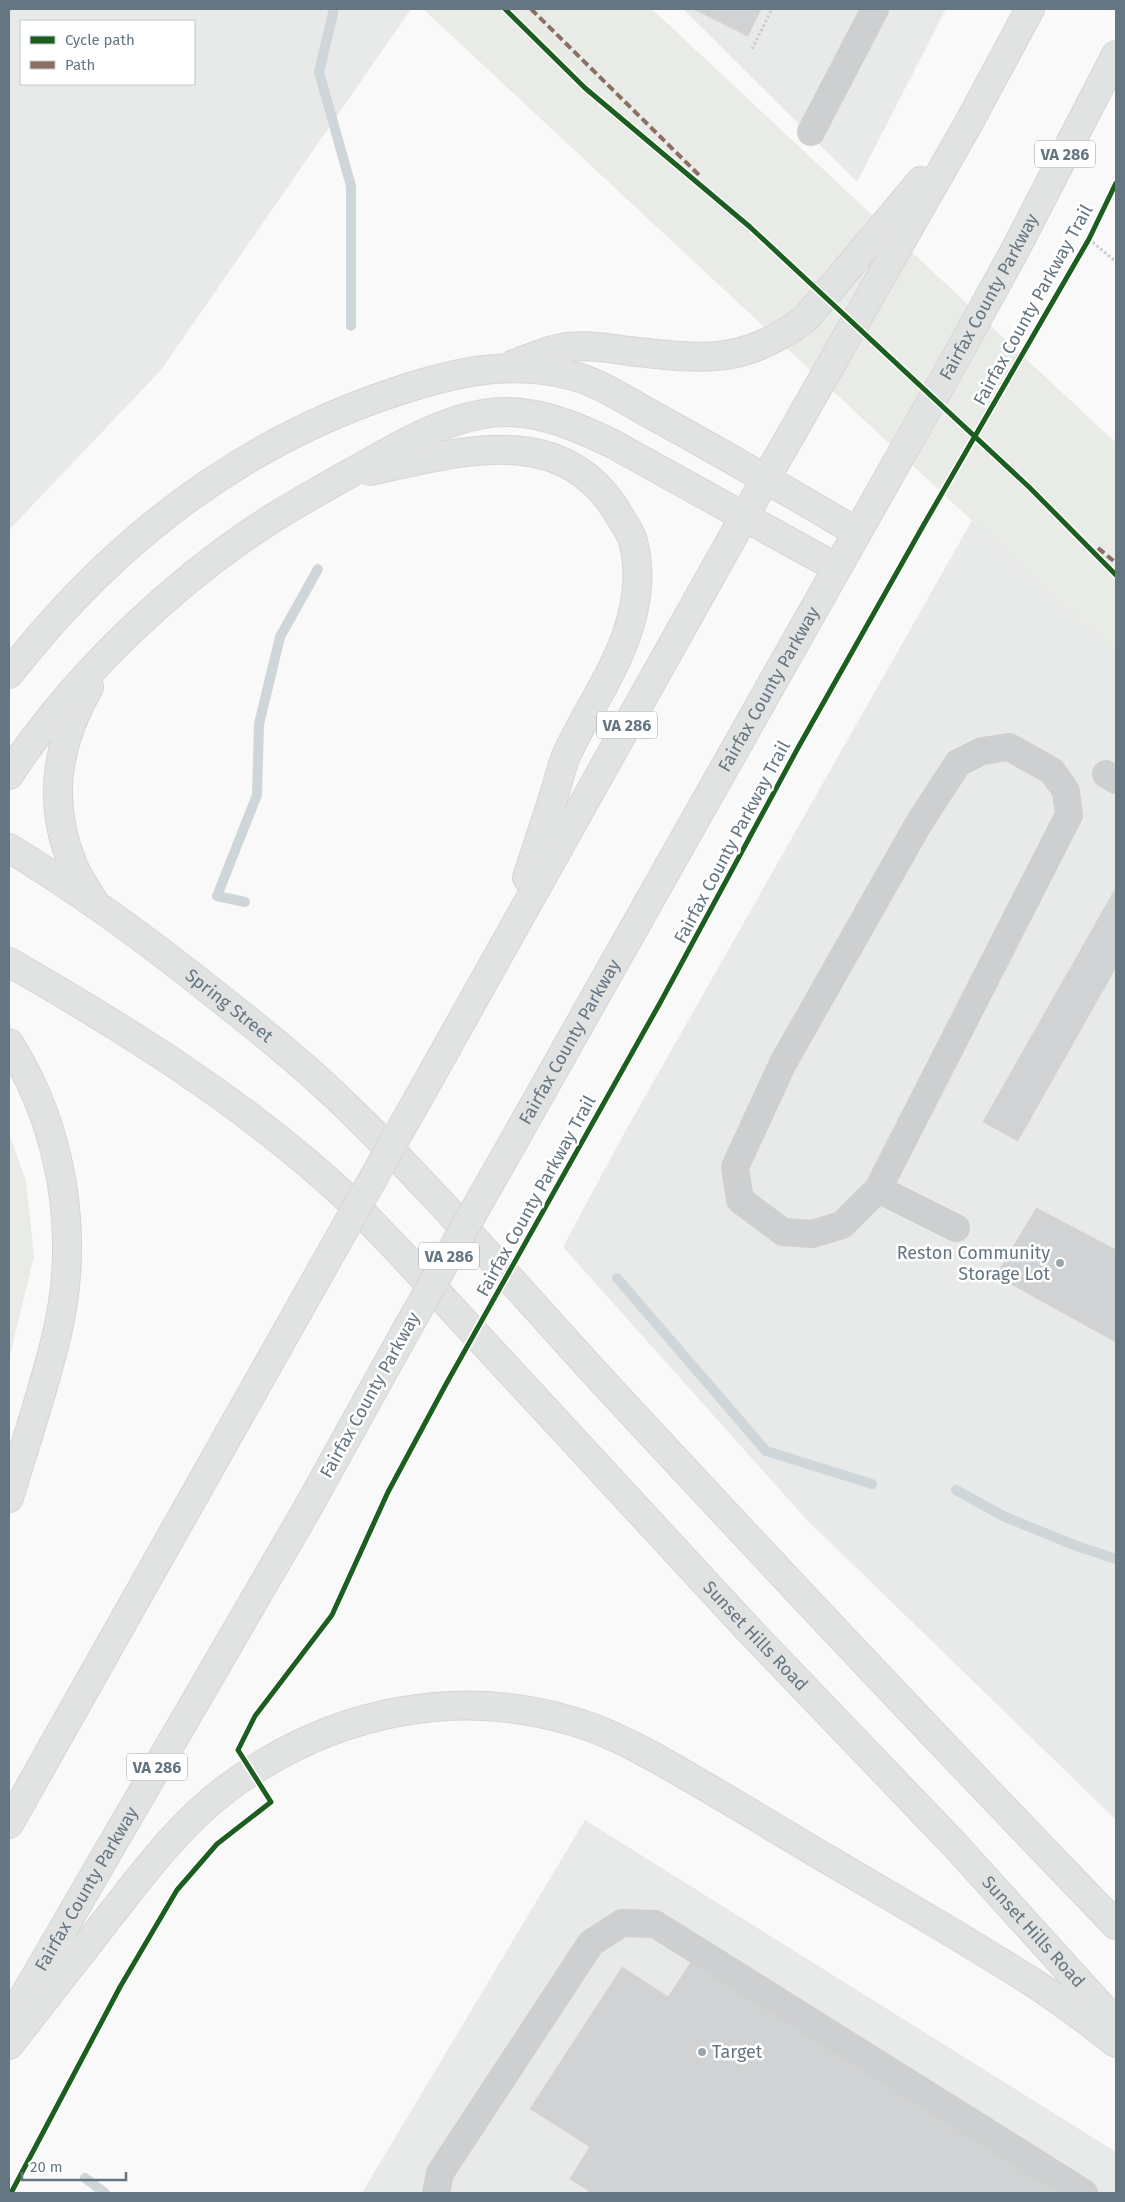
<svg xmlns="http://www.w3.org/2000/svg" width="1125" height="2202" viewBox="0 0 1125 2202" font-family="'Fira Sans',sans-serif">
<style>
.built{fill:#e8e9e9;fill-rule:evenodd}
.green{fill:#e8ebe6}
.lines{fill:none;stroke-linecap:round;stroke-linejoin:round}
.stream{stroke:#ced6d9;stroke-width:10}
.building{fill:#d0d2d3;stroke:#e8e8e8}
.major-casing{stroke:#d5d6d7;stroke-width:30}
.highway-casing{stroke:#d5d6d6;stroke-width:30}
.path{stroke:#cbcccd;stroke-width:3;stroke-dasharray:2.5 2.5;stroke-linecap:butt}
.minor{stroke:#cecfd0;stroke-width:28}
.major{stroke:#e1e2e2;stroke-width:28}
.highway{stroke:#e1e2e2;stroke-width:28}
.highway-bridge-casing{stroke:#d5d6d6;stroke-width:30;stroke-linecap:butt}
.highway-bridge{stroke:#e1e2e2;stroke-width:28}
.quiet{stroke:#8d6e63;stroke-width:4;stroke-dasharray:8 4;stroke-linecap:butt}
.cycleway-casing{stroke:#fff;stroke-width:8}
.cycleway{stroke:#1b5e20;stroke-width:5}
.poi-dot{fill:#99a4ac;stroke:#fff;stroke-width:2}
.labels{text-anchor:middle;dominant-baseline:central;stroke-width:5;stroke-linejoin:round;paint-order:stroke}
.shield{fill:#fff;stroke:#939fa8;stroke-width:1}
.shield-label{font-size:16px;font-weight:bold;fill:#657683}
.street-label{font-size:18px;fill:#657683;stroke:#fff}
.poi-label{font-size:18px;fill:#657683;stroke:#fff;text-anchor:end}
</style>
<rect width="100%" height="100%" fill="#f9f9f9"/>
<path class="built" d="M9 9H411L161 370 9 530ZM194 21V84H21V21Z
M683 9H946L857 182Z
M974 517 1116 650V1820L807 1520 563 1247 621 1139Z
M585 1820 1116 2152V2193H362Z"/>
<path class="green" d="M423 9H652L1116 443V655Z
M9 1134 26 1181 34 1256 9 1360Z"/>
<g class="lines">
<path class="stream" d="M334 9 319 72 351 186V326
M245 902 217 896 257 795 259 724 280 637 318 569
M617 1278 766 1451 872 1484
M956 1490 1003 1516 1074 1545 1116 1559
M85 2178 105 2193"/>
</g>
<path class="building" d="M692 9H762L748 37Z
M1116 886V969L1018 1142 982 1122Z
M1036 1207 1116 1249V1343L995 1276Z
M692 1959 1059 2193H587L588 2191 569 2179 589 2147 529 2109 622 1966 668 1996Z"/>
<g class="lines">
<defs>
<g id="major">
<path id="s1" d="M9 848C80 891 147 940 212 992 257 1027 302 1063 343 1103 440 1196 527 1300 619 1399 783 1576 948 1751 1116 1925"/>
<path id="s2" d="M9 962C127 1030 246 1104 346 1197 364 1214 380 1232 397 1249L749 1630 954 1844 1116 2023"/>
</g>
<g id="highway">
<path d="M514 364C531 358 550 349 568 347 589 345 609 348 629 351 702 359 744 366 806 318L921 181"/>
<path d="M370 471C459 452 563 419 619 515 623 522 629 530 632 538 641 566 638 599 629 627 615 673 586 712 566 756 561 768 558 783 554 795 545 823 536 851 527 878"/>
<path d="M9 674C111 543 238 443 398 391 455 372 513 359 574 376 602 384 628 402 654 416 722 453 790 493 857 532"/>
<path d="M89 687C56 745 47 802 73 865 78 878 87 890 94 902"/>
<path d="M9 775C73 677 174 581 273 518 297 503 321 490 345 476 389 452 433 423 483 414 529 406 572 424 613 444L837 568"/>
<path d="M9 1043C63 1129 80 1235 57 1334 44 1389 25 1444 9 1498"/>
<path d="M419 1097 744 517 967 126 1030 9"/>
<path id="s3" d="M494 1176 953 363 1014 252 1116 55"/>
<path d="M9 1824 331 1253"/>
<path id="s4" d="M9 2022 306 1511 403 1336"/>
<path d="M9 2045C43 2001 78 1957 112 1913 146 1870 181 1823 225 1790 332 1709 466 1682 593 1728 627 1741 658 1759 689 1777 736 1804 781 1832 827 1859 895 1899 963 1938 1029 1980 1059 1999 1088 2021 1116 2043"/>
</g>
</defs>
<use href="#major" class="major-casing"/>
<use href="#highway" class="highway-casing"/>
<path class="path" d="M752 49 772 9
M1089 239 1116 262"/>
<path class="minor" d="M811 132 875 9
M1106 774 1116 780
M878 1189 1069 815 1066 791 1052 771 1009 747 982 751 958 763 919 823 783 1063 735 1167 740 1200 783 1232 812 1234 842 1225 878 1189 956 1228
M436 2193 440 2173 591 1943 622 1923 655 1924 1084 2193"/>
<use href="#major" class="major"/>
<use href="#highway" class="highway"/>
<defs>
<path id="highway-bridge" d="M331 1253 419 1097
M403 1336 494 1176"/>
</defs>
<use href="#highway-bridge" class="highway-bridge-casing"/>
<use href="#highway-bridge" class="highway-bridge"/>
<path class="quiet" d="M531 9 701 177
M1098 548 1116 563"/>
<defs>
<path id="cycleway" d="M505 9 585 88 750 227 1029 487 1116 575
M11 2193 120 1987 177 1890 217 1844 271 1802 238 1750 255 1716 332 1615 388 1492 445 1386 660 1003 799 746 923 526 1089 239 1116 183"/>
</defs>
<use href="#cycleway" class="cycleway-casing"/>
<use href="#cycleway" class="cycleway"/>
</g>
<g class="poi-dot">
<circle cx="1060" cy="1263" r="5"/>
<circle cx="702" cy="2052" r="5"/>
</g>
<g class="labels">
<g class="shield">
<rect x="1035" y="140.5" width="60" height="27" rx="4"/>
<rect x="597" y="711.5" width="60" height="27" rx="4"/>
<rect x="419" y="1242.5" width="60" height="27" rx="4"/>
<rect x="127" y="1753.5" width="60" height="27" rx="4"/>
</g>
<g class="shield-label">
<text x="1065" y="154">VA 286</text>
<text x="627" y="725">VA 286</text>
<text x="449" y="1256">VA 286</text>
<text x="157" y="1767">VA 286</text>
</g>
<g class="street-label">
<text stroke="none"><textPath href="#s3" startOffset="1009">Fairfax County Parkway</textPath></text>
<text transform="translate(1033 305) rotate(-61)">Fairfax County Parkway Trail</text>
<text stroke="none"><textPath href="#s3" startOffset="559">Fairfax County Parkway</textPath></text>
<text transform="translate(732 842) rotate(-62)">Fairfax County Parkway Trail</text>
<text stroke="none"><textPath href="#s1" startOffset="271">Spring Street</textPath></text>
<text stroke="none"><textPath href="#s3" startOffset="154">Fairfax County Parkway</textPath></text>
<text transform="translate(536 1196) rotate(-61)">Fairfax County Parkway Trail</text>
<text transform="translate(370 1395) rotate(-61)">Fairfax County Parkway</text>
<text stroke="none"><textPath href="#s2" startOffset="1012">Sunset Hills Road</textPath></text>
<text stroke="none"><textPath href="#s4" startOffset="154">Fairfax County Parkway</textPath></text>
<text stroke="none"><textPath href="#s2" startOffset="1418">Sunset Hills Road</textPath></text>
</g>
<g class="poi-label">
<text x="1050" y="1253">Reston Community<tspan x="1050" dy="21">Storage Lot</tspan></text>
<text x="712" y="2052" text-anchor="start">Target</text>
</g>
</g>
<rect width="1125" height="2202" fill="none" stroke="#657683" stroke-width="20"/>
<rect x="20" y="20" width="175" height="65" fill="#ffffff" stroke="#c1c8cd"/>
<rect x="30" y="36" width="25" height="8" fill="#1b5e20" stroke="#c1c8cd"/>
<text x="65" y="45" font-size="15" fill="#657683">Cycle path</text>
<rect x="30" y="61" width="25" height="8" fill="#8d6e63" stroke="#c1c8cd"/>
<text x="65" y="70" font-size="15" fill="#657683">Path</text>
<path d="M22 2172v8h104v-8" fill="none" stroke="#657683" stroke-width="2.5"/>
<text x="30" y="2172" font-size="15" fill="#657683" stroke="#ffffff" stroke-width="4" paint-order="stroke">20 m</text>
</svg>
